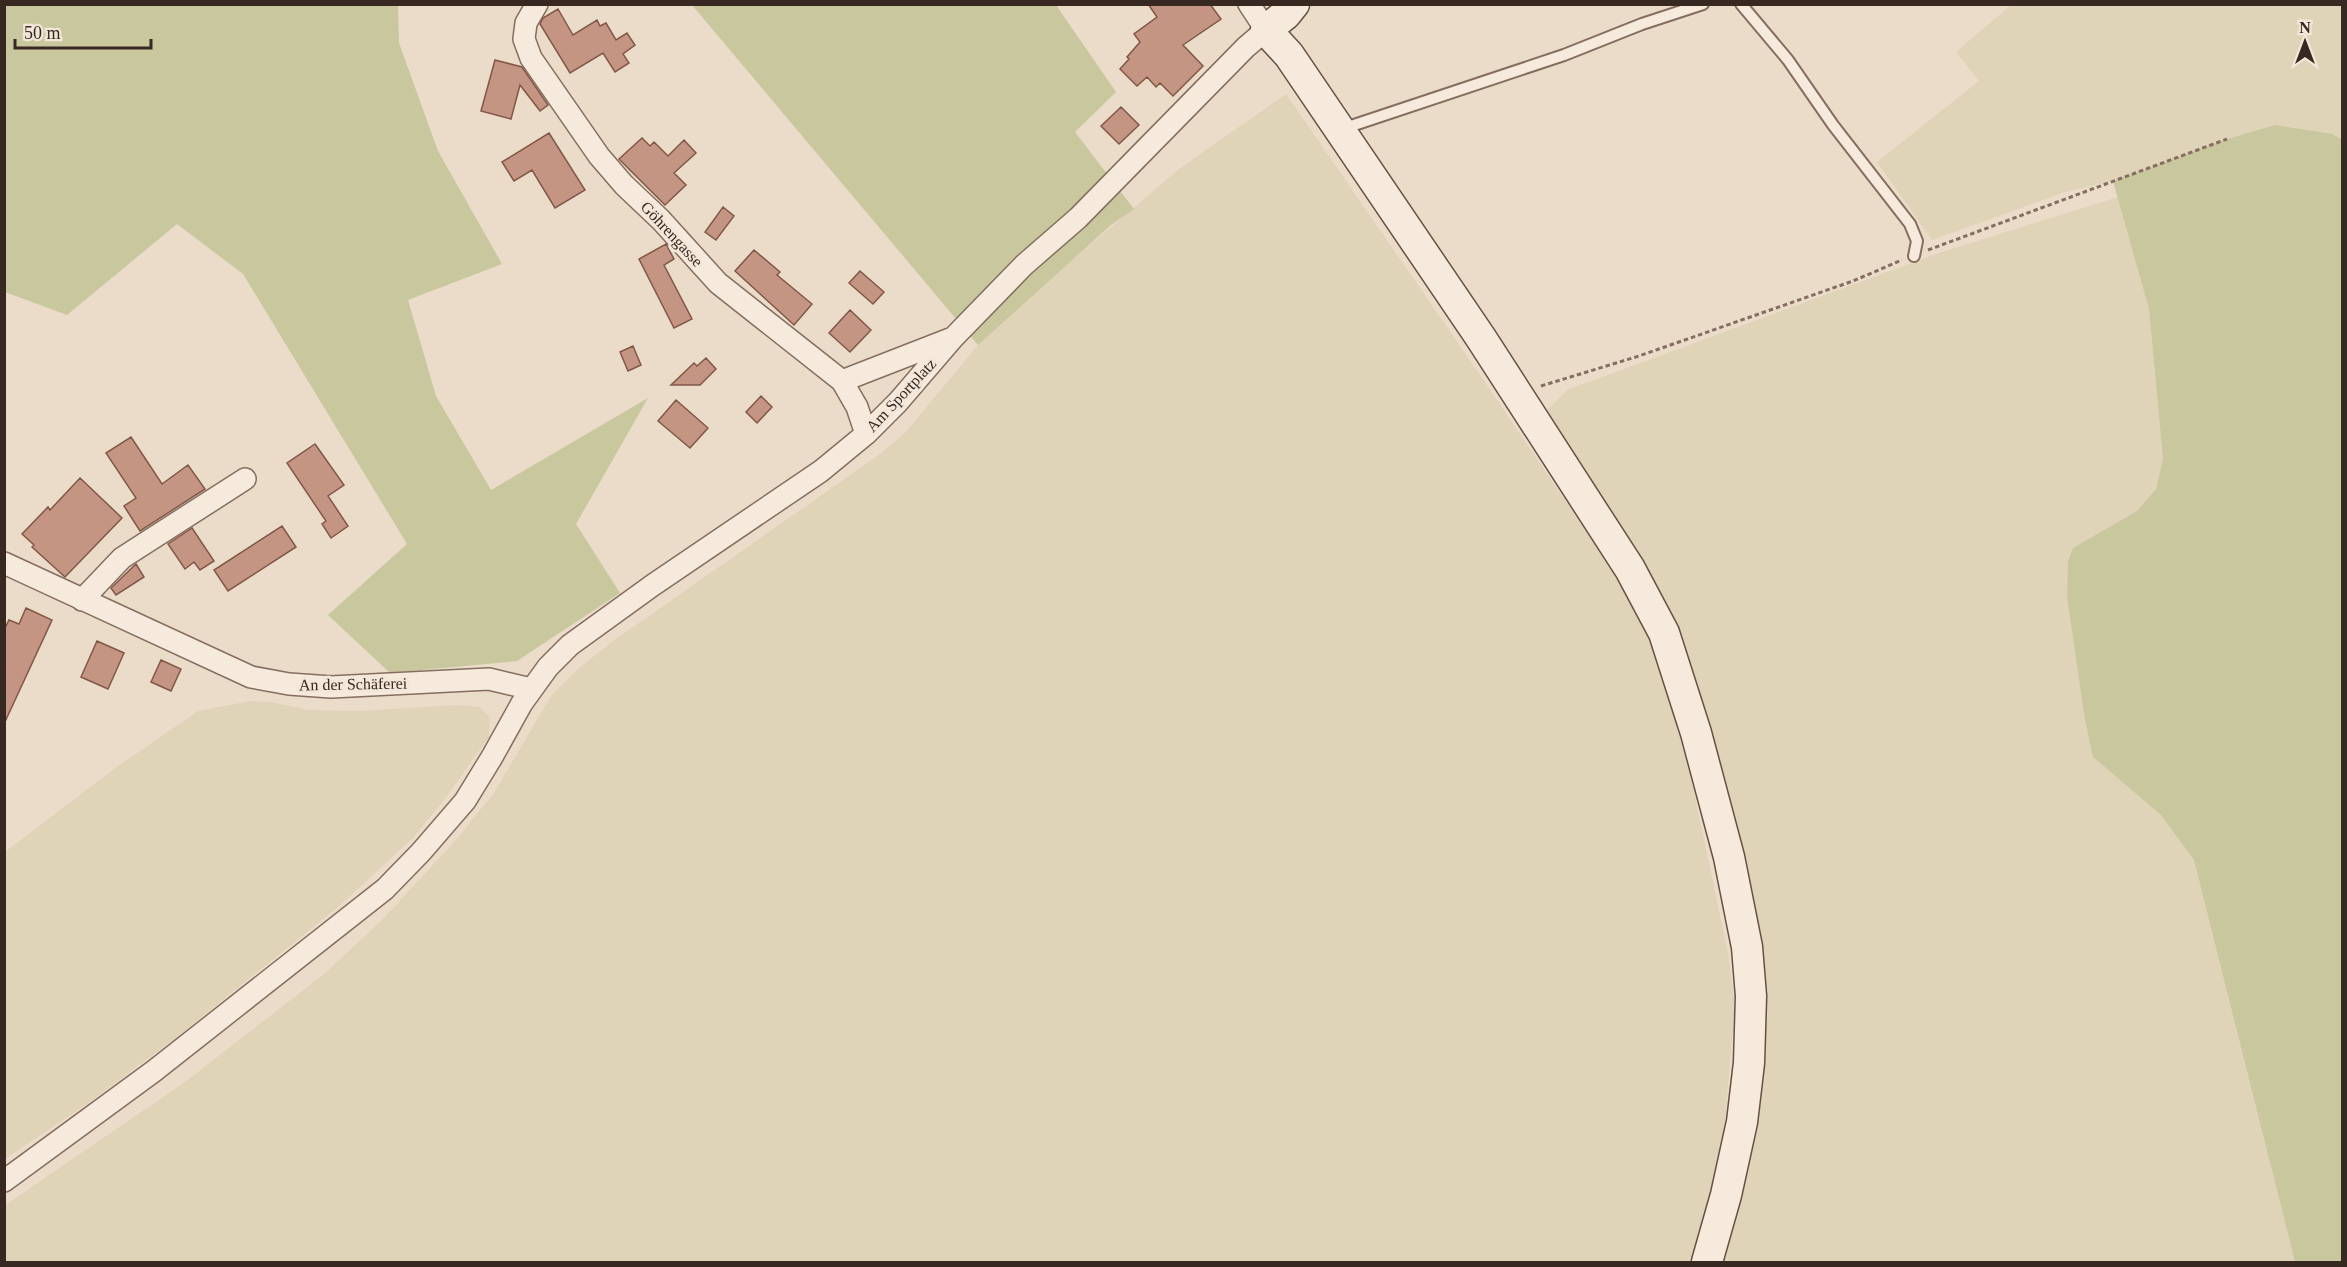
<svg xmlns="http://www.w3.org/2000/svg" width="2347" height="1267" viewBox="0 0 2347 1267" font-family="Georgia,serif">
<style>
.farmland{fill:#dfd3b8}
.green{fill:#c8c79e}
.building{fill:#c49583;stroke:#825748;stroke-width:1.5}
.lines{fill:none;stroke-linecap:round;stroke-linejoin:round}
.lane-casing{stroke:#856e60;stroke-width:14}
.street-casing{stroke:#856e60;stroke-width:24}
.secondary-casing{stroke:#675043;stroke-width:33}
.path{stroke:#856e60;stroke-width:3;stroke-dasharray:4.5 3;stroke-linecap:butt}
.lane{stroke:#f6eadc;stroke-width:10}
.street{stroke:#f6eadc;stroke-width:21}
.secondary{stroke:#f6eadc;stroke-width:30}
.labels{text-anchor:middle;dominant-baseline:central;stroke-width:6;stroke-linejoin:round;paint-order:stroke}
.street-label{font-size:16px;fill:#372922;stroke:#f2e7d8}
</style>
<rect width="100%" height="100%" fill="#eadcc9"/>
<path class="farmland" d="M2011 5H2342V140L2333 134 2275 125 2227 139 2113 181 2065 192 1932 240 1877 162 1979 81 1956 52Z
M1286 94 1491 391 1636 605 1661 670 1691 778 1728 953 1735 1003 1724 1134 1707 1215 1692 1262H5L4 1206 185 1082 324 974 382 920 455 841 494 793 551 696 579 668 616 639 876 457 905 433 978 345 1049 280 1179 169Z
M2118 197 2149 309 2163 459 2156 489 2137 511 2073 548 2068 561 2067 597 2085 720 2093 757 2161 815 2194 860 2295 1262H1719L1762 1049 1639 556 1547 410 1567 390 1939 253Z
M251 701 270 702 309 710 359 711 459 705 480 707 490 718 489 737 444 800 413 838 338 907 178 1036 84 1106 5 1159V852L114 769 198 711Z"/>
<path class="green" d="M4 5H398L399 43 438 151 502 264 408 300 436 396 491 490 648 398 576 524 620 593 517 661 390 673 328 615 407 544 243 274 177 224 67 315 5 292Z
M692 5H1056L1116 92 1075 132 1134 209 1111 225 978 345Z
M2275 125 2333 134 2342 140V1262H2295L2194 860 2161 815 2093 757 2085 720 2067 597 2068 561 2073 548 2137 511 2156 489 2163 459 2149 309 2113 181 2227 139Z"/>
<path class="building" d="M1148 4H1210L1221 19 1183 45 1203 66 1173 96 1160 83 1156 87 1147 77 1137 86 1120 69 1129 59 1127 57 1140 42 1134 34 1157 17Z
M558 9 573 35 597 20 600 26 606 23 616 40 627 33 635 45 623 54 629 63 615 72 603 53 570 73 540 24 543 18Z
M495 60 522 67 548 105 540 111 520 85 511 119 481 111Z
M1121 107 1139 125 1119 144 1101 126Z
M549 133 585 190 555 208 532 170 514 181 502 162Z
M642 138 650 146 654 142 668 156 684 140 696 153 674 173 686 185 665 205 619 159Z
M723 207 734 216 716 240 705 232Z
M666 244 674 259 664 265 692 319 674 328 639 259Z
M754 250 780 272 777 275 812 304 794 325 735 271Z
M860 271 884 292 873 304 849 283Z
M850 310 871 330 850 352 829 333Z
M633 346 641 365 628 371 620 352Z
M706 358 716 369 700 385H671L694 363 697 366Z
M761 396 772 407 757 423 746 412Z
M676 400 708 428 690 448 658 421Z
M131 437 162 484 188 465 205 489 140 531 124 506 136 498 106 453Z
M315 444 344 485 328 496 348 526 331 538 322 524 326 521 287 463Z
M80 478 122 518 65 577 32 547 34 545 22 534 48 507 50 510Z
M282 526 296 547 228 591 214 570Z
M192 528 214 561 200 570 194 562 185 569 168 544Z
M136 564 144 577 116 595 111 588Z
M26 608 52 620 4 724V630L9 620 19 624Z
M97 641 124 653 108 689 81 677Z
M161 660 181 669 171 691 151 682Z"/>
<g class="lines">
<defs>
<path id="lane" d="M1741 4 1788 60 1833 125 1910 224 1917 241 1914 256
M1342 129 1564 55 1642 24 1703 4"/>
<path id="street" d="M537 4 526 23 524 39 531 58 599 156 624 185 661 220 718 283 842 381 857 407 866 434
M842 381 950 339
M4 563 251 677 289 684 331 687 489 679 531 689
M82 600 122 558 245 479
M4 1181 154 1071 385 889 421 852 465 801 492 757 522 703 548 667 570 645 653 585 821 471 866 434 898 402 953 338 1024 265 1078 218 1246 47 1266 30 1249 4"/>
<path id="secondary" d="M1294 4 1286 14 1266 30 1289 55 1481 338 1630 569 1664 633 1696 733 1729 857 1747 947 1751 996 1749 1063 1742 1122 1726 1195 1707 1262"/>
</defs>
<use href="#lane" class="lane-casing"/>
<use href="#street" class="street-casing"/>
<use href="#secondary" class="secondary-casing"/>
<path class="path" d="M1928 250 2227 139
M1541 386 1639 356 1853 281 1902 260"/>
<use href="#lane" class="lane"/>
<use href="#street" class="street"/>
<use href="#secondary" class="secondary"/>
</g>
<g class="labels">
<g class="street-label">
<text transform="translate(672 234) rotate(47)">Göhrengasse</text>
<text transform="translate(901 395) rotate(-47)">Am Sportplatz</text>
<text transform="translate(353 684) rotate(-1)">An der Schäferei</text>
</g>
</g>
<rect width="2347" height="1267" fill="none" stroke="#372922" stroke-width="12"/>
<g transform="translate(2305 42)" stroke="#f2e7d8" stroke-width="4.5" paint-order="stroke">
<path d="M0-4.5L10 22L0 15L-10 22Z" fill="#372922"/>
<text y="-9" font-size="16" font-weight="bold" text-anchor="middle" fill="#372922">N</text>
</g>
<path d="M15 39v9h136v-9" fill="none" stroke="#372922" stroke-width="3"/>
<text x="24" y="39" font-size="18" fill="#372922" stroke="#f2e7d8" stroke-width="4.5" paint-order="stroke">50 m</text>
</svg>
